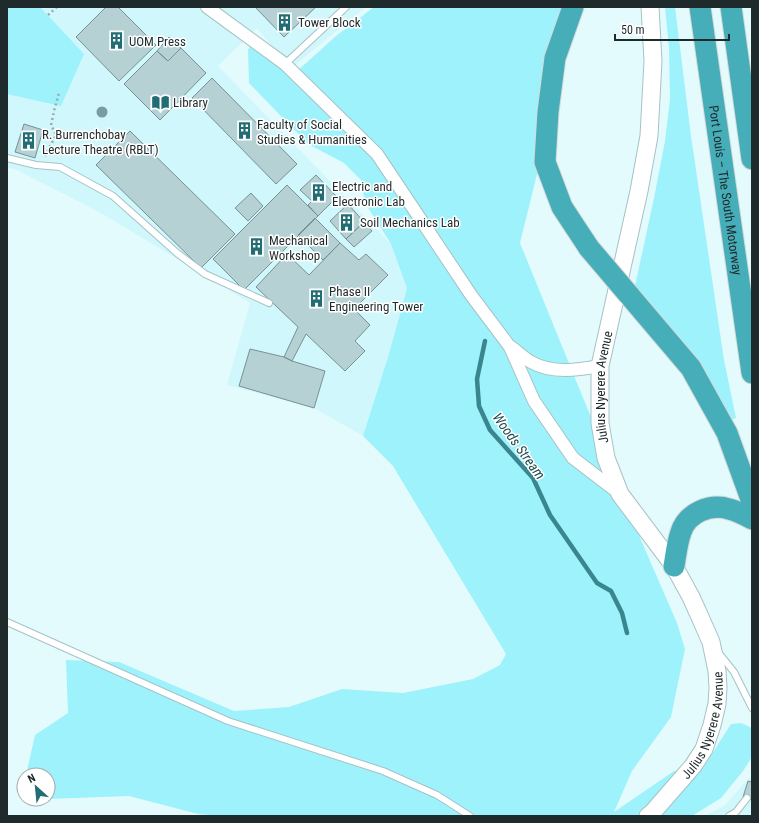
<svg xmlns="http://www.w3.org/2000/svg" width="759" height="823" viewBox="0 0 759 823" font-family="'Roboto Condensed',sans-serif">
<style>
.built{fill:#d0f7fb}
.green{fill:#9ef2fb}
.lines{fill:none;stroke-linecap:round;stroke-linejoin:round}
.stream{stroke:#39868e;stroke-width:4.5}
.building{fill:#b5d1d4;stroke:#779194}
.lane-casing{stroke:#a6c2c5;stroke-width:8}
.street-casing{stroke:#a6c2c5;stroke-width:14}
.secondary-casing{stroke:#a6c2c5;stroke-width:19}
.highway-casing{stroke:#d7d9d9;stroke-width:23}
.path{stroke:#98aaac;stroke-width:2.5;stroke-dasharray:2 3;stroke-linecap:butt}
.lane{stroke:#fff;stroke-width:6}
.street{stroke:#fff;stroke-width:12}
.secondary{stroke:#fff;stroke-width:17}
.highway{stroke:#46aeb9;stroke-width:21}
.highway-bridge-casing{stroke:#d7d9d9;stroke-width:23;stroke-linecap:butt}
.highway-bridge{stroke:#46aeb9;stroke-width:21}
.tree{fill:#789ca0}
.labels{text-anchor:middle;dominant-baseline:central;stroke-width:3;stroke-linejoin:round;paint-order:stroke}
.poi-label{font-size:13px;fill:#1f2a2c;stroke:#fff;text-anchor:start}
.street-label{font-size:13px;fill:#1f2a2c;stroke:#fff}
.water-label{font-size:14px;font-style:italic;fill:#1b494e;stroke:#fff}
</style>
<rect width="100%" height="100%" fill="#e4fbfd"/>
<path class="built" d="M7 7H366L290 69 257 28 218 66 391 244 407 287 388 357 363 436 314 408 227 385 250 303 101 213 15 169 7 168Z
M752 775V816H704L724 806Z"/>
<path class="green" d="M7 7H40L84 54 61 106 7 94Z
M374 7H566L542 154 520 243 641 540 677 623 685 649 671 717 632 771 614 812 674 771 703 768 731 724 741 723 752 728V757L743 771 721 798 692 816H221L198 814 129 796 48 799V775H26L35 735 68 713 66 660 119 662 234 711 289 707 342 689 403 693 473 679 500 665 506 654 393 466 363 436 388 357 407 288 391 244 365 203 361 180 344 163 308 144 249 83 248 50 254 38 295 73 336 36Z
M665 7H675L691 136 724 360 736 418 731 420 686 348 662 317 635 286 654 198 665 141 670 99 669 48Z"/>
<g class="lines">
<path class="stream" d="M485 341 477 379 479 406 490 430 533 478 550 515 597 583 611 591 622 613 627 633"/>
</g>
<path class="building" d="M106 7H118L156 45 119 81 76 37Z
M255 7H316L284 37Z
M169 37 181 48 168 61 157 51Z
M181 48 206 73 160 120 124 84 157 51 168 61Z
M212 78 297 164 276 184 192 98Z
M24 124 43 130 35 158 15 152Z
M130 131 235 234 201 268 96 165Z
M316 175 337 197 318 216 308 205 312 201 300 190Z
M287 185 318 216 244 290 213 259Z
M251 193 263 206 248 221 235 208Z
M348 204 364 222 346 239 330 221Z
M315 218 340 243 323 260 298 235Z
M364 222 372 231 354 247 346 239Z
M340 243 359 260 366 254 388 275 354 309 370 325 355 341 365 351 345 371 306 334 292 361 284 357 298 327 256 287 287 254 309 275Z
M250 349 284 357 292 361 325 371 314 408 239 386Z
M748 781 752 782V800L743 797Z"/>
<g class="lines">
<defs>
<path id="lane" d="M285 64 346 7
M7 158 36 165 60 167 113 196 177 253 205 274 269 303
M7 622 228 721 383 771 437 795 470 816
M718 652 734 672 752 708
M729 816 736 812 747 798"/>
<path id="street" d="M207 7 285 64 377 154 471 295 510 347 534 401 573 458 620 494
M511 347C518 352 524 358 531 362 552 374 578 370 600 366"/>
<g id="secondary">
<path id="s1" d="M648 816 652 813 693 766 704 749 712 725 717 704 718 688 717 671 711 642 700 617 691 597 674 566 620 494 606 458 600 423V366L639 191 649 136 653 61 650 7"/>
</g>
<g id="highway">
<path d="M573 7 555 58 548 112 545 162 562 207 589 248"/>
<path id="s2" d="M700 7 752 373"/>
<path d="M731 7 752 159"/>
<path d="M629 295 691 368 727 433 752 502"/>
<path d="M674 566C676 555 677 543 681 532 687 513 710 503 729 509 737 511 745 515 752 519"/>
</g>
</defs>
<use href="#lane" class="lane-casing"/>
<use href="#street" class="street-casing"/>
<use href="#secondary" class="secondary-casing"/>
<use href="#highway" class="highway-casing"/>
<path class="path" d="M48 15 57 7
M45 156 56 135 51 125 54 111 59 93"/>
<use href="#lane" class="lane"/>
<use href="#street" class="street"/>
<use href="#secondary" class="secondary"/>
<use href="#highway" class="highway"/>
<defs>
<path id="highway-bridge" d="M589 248 629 295"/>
</defs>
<use href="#highway-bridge" class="highway-bridge-casing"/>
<use href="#highway-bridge" class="highway-bridge"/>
</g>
<circle class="tree" cx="102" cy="112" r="5.5"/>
<defs>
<symbol id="building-bare" viewBox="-9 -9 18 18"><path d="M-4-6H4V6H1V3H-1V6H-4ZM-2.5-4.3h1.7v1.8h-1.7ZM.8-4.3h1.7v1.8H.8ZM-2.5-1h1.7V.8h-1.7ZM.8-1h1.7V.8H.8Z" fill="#226d74" stroke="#fff" stroke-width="2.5" paint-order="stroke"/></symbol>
<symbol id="library-bare" viewBox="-9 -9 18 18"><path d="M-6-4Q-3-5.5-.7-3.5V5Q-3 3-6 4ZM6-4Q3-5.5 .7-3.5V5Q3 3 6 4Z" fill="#226d74" stroke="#fff" stroke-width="2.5" paint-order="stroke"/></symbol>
</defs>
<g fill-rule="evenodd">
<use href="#building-bare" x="272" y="10" width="25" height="25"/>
<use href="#building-bare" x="104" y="28" width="25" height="25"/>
<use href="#library-bare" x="148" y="90" width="25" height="25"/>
<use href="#building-bare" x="232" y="118" width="25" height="25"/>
<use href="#building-bare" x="16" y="128" width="25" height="25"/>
<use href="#building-bare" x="306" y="180" width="25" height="25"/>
<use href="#building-bare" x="334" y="210" width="25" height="25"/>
<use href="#building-bare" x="244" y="234" width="25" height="25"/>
<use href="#building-bare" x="304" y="286" width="25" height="25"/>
</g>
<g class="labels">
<g class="poi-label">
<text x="298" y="22">Tower Block</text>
<text x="129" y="41">UOM Press</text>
<text x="173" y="102">Library</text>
<text x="257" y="124">Faculty of Social<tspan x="257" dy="15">Studies &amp; Humanities</tspan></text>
<text x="42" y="134">R. Burrenchobay<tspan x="42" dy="15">Lecture Theatre (RBLT)</tspan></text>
<text x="332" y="186">Electric and<tspan x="332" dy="15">Electronic Lab</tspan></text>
<text x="360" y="222">Soil Mechanics Lab</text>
<text x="269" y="240">Mechanical<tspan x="269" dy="15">Workshop</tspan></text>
<text x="329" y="291">Phase II<tspan x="329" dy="15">Engineering Tower</tspan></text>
</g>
<g class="street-label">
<text stroke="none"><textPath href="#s2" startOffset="185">Port Louis – The South Motorway</textPath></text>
<text stroke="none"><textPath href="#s1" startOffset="482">Julius Nyerere Avenue</textPath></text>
<text stroke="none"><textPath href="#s1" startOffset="110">Julius Nyerere Avenue</textPath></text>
</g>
<g class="water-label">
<text transform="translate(519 446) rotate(54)">Woods Stream</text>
</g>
</g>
<rect width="759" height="823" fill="none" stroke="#1f2a2c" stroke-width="16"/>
<g transform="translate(36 787) rotate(333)"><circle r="19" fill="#ffffff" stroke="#a5aaab"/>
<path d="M0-3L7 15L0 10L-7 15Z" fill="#226d74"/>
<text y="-6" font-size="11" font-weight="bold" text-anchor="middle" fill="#1f2a2c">N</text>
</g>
<path d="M615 34v6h114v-6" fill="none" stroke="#1f2a2c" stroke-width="2"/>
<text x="621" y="34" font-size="12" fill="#1f2a2c" stroke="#ffffff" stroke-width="3" paint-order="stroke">50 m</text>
</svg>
